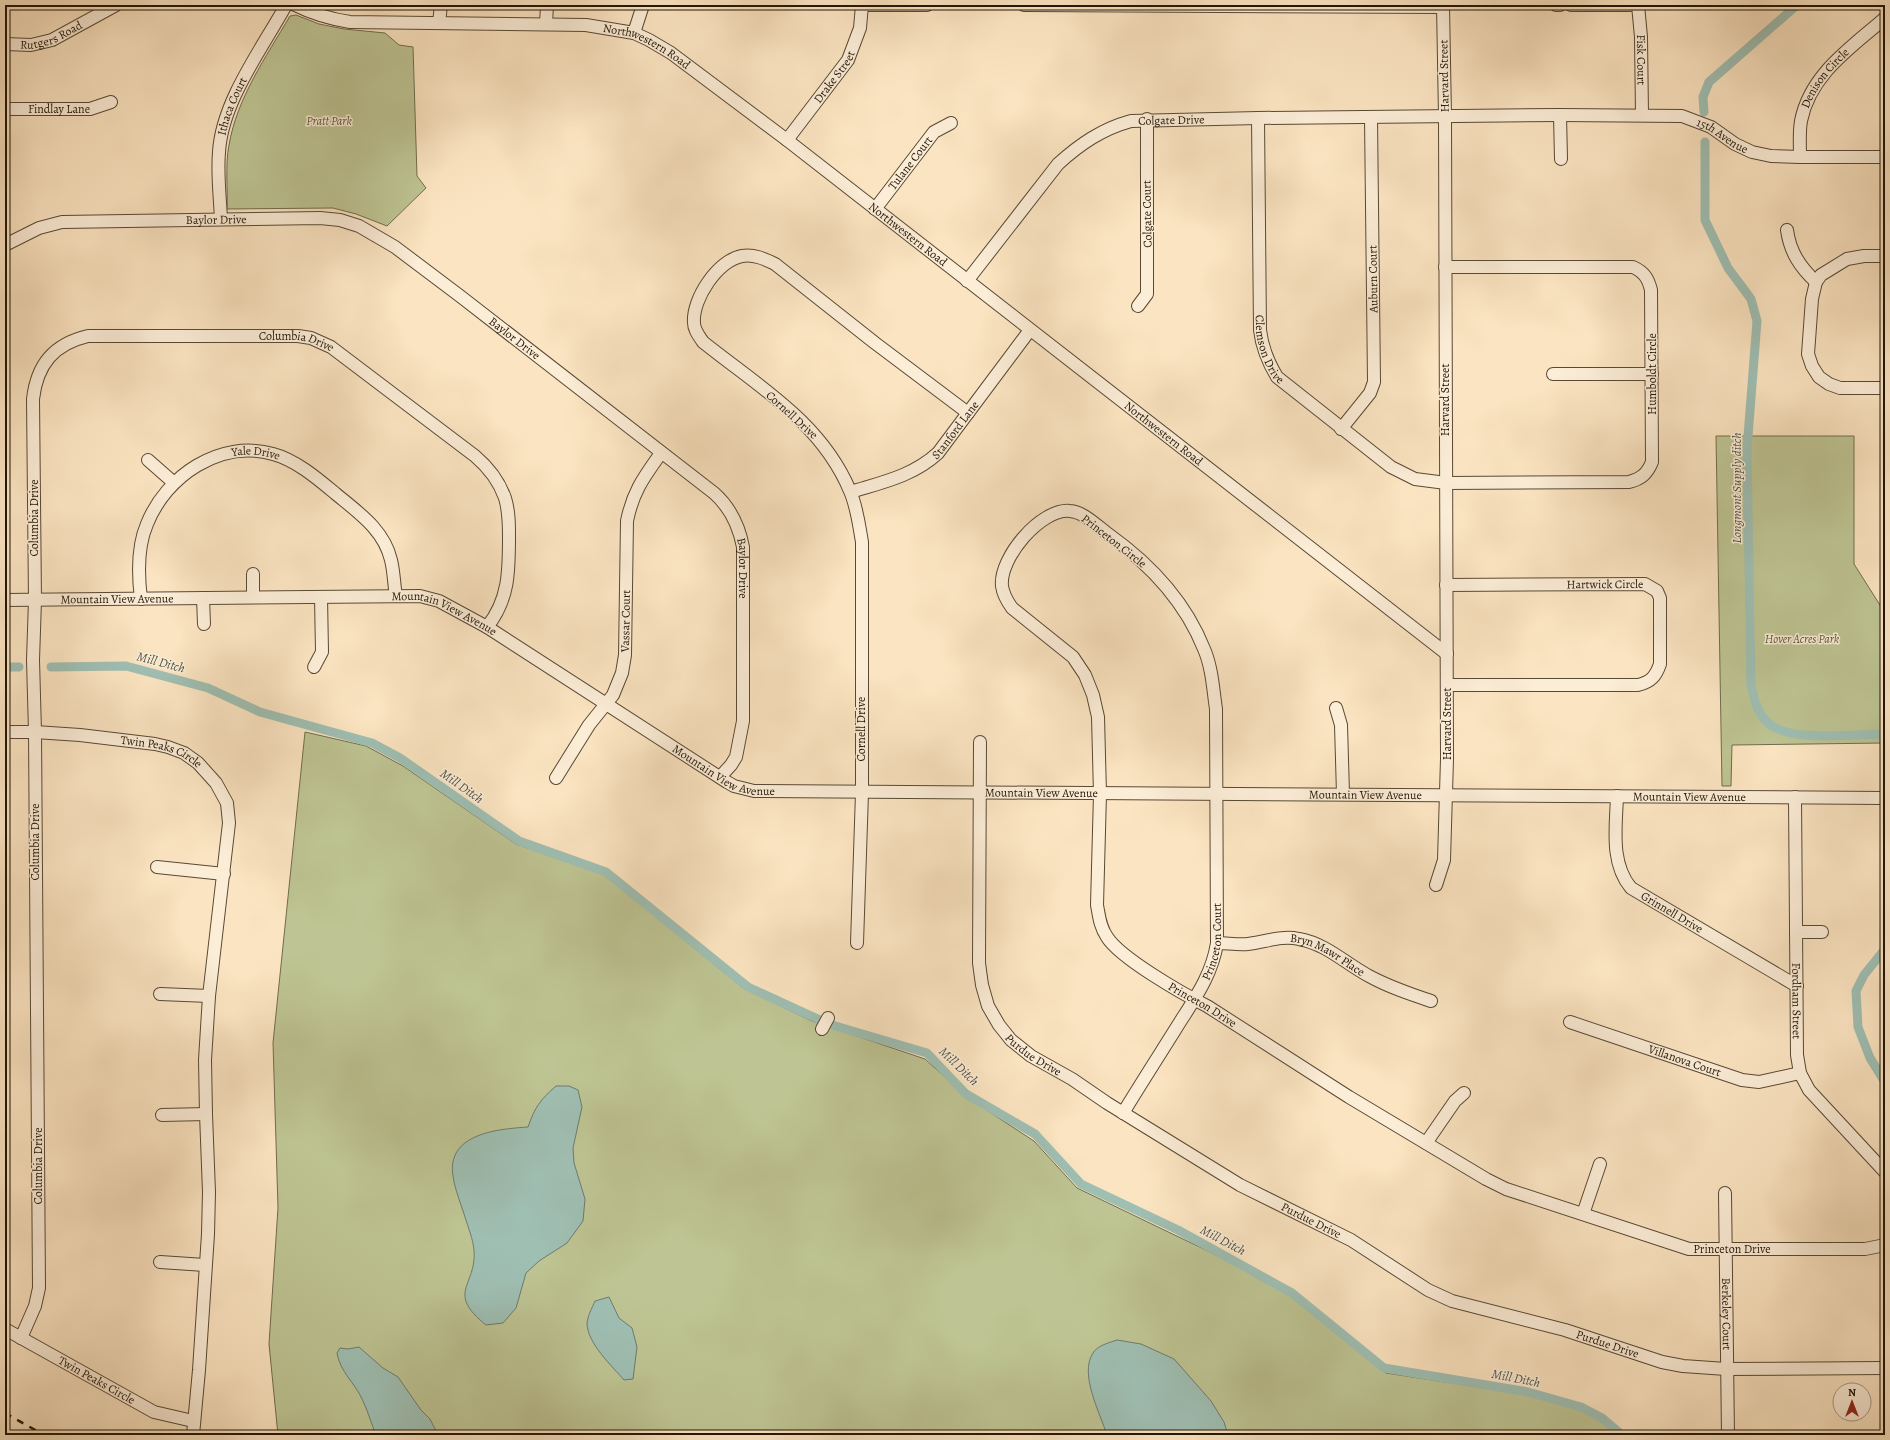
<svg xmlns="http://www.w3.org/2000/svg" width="1890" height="1440" viewBox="0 0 1890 1440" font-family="Alegreya,serif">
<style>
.green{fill:#bec493;stroke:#706c4c}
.water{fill:#9fbfb3;stroke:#6d7b6e}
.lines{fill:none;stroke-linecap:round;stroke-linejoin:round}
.canal{stroke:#9fbfb3;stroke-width:9}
.minor-casing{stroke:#584935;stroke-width:14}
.minor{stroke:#fcedd7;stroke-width:12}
.rail{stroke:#211506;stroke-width:2.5;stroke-dasharray:7 7;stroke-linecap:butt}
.labels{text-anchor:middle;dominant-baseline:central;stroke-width:3;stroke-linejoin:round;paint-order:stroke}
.street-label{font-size:12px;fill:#211506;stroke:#fcedd7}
.park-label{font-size:12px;font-style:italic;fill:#585237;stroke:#fcedd7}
.water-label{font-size:13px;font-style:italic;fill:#4d5043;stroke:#fcedd7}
</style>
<rect width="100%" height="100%" fill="#fbe4c1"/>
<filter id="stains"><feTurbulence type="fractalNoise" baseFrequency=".005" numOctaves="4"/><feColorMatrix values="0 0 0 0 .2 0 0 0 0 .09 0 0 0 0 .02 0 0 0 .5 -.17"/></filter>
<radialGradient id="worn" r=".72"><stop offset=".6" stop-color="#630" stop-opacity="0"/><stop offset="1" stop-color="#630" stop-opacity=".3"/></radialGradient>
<path class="green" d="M296 15 319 24 344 29 385 33 399 45 413 47 417 176 426 188 387 226 356 214 333 208 227 209C228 189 225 165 229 145 237 98 266 57 290 16Z
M1716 436H1854V564L1885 613V743L1732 745 1731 786H1722Z
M305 732 366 746 403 766 516 844 605 875 743 988 812 1021 925 1059 968 1098 1034 1141 1077 1188 1239 1266 1299 1301 1386 1373 1530 1395 1580 1410 1598 1418 1616 1435H278L269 1344 278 1208 273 1043Z"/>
<path class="water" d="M556 1086H569L578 1090 582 1107 573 1148 574 1163 585 1199 583 1221 567 1243 539 1261 526 1273 516 1308 503 1323 486 1325C445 1292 477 1286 474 1250 473 1239 468 1227 465 1217 461 1204 455 1190 453 1176 446 1133 499 1129 528 1127 535 1107 540 1100 556 1086Z
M609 1297 619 1318 632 1328 637 1347 633 1379 624 1380C612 1366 588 1344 587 1324 587 1317 592 1308 595 1301Z
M1117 1340 1141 1344 1174 1359 1211 1401 1224 1422 1228 1435H1107C1100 1413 1079 1374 1093 1353 1098 1345 1109 1343 1117 1340Z
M359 1347 383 1368 398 1377 421 1410 430 1419 438 1435H376C371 1423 368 1411 362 1399 355 1383 340 1372 337 1353L340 1348 348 1349Z"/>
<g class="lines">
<path class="canal" d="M1704 112 1703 97 1709 82 1797 5
M1705 142V220L1728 268 1751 299 1757 321 1747 449 1751 685C1754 698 1756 710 1765 720 1785 744 1855 734 1885 734
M5 667H19
M51 667 126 666 208 688 260 712 372 743 400 758 519 841 606 872 748 987 820 1020
M1885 949 1864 975 1856 991 1858 1027 1870 1058 1885 1082
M832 1025 927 1053 966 1094 1035 1134 1081 1184 1178 1230 1292 1293 1384 1368 1528 1392 1581 1407 1602 1418 1622 1435"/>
<defs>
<g id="minor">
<path id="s1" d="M295 5C313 14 330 19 350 22L586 25 634 33 649 40 671 53 787 140 1447 654"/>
<path d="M869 5H927"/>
<path d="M1024 5 1443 7"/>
<path d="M1556 5H1560"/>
<path d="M1571 5H1630"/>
<path id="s2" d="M1638 5 1641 37 1642 115"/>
<path d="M439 23 441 5"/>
<path d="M546 24 547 5"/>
<path d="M634 33 643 5"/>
<path id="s3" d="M5 44 31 45 52 40 116 5"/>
<path id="s4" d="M5 109H90L111 102"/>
<path d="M1560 115 1561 159"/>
<path id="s5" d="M1258 118 1260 330C1262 348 1268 362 1277 377L1391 467 1415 479 1446 483 1629 482C1641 479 1647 474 1652 462L1651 290C1648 278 1644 272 1633 267H1445"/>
<path id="s6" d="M787 140 848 60 860 28 862 5"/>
<path id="s7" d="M1800 157C1800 146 1799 132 1801 121 1810 74 1852 47 1885 18"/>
<path id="s8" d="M875 209 934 132 951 123"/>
<path id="s9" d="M221 219C220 197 217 174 219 152 222 101 262 49 286 5"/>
<path d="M1787 230C1790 252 1800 267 1816 282"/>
<path id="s10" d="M5 245 39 228 62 222 320 218 340 220 359 226 395 247 460 296 714 493C731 508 739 526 743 547V721L736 757 731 765 720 777"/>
<path d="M1885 256H1864L1847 259 1821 275 1816 282 1812 299 1808 354 1812 366 1819 377 1829 384 1840 388H1885"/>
<path id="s11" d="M967 281 1058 164C1080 144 1102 129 1131 121L1258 118 1560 115 1682 116 1711 127 1735 144 1752 152 1771 156 1800 157H1885"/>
<path d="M1138 306 1147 294V119"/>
<path d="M1553 374H1652"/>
<path d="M1341 429 1370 393 1374 382 1371 117"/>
<path d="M148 460 173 482"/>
<path id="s12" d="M851 492C883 482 913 476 938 453L1030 330"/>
<path d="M253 574V597"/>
<path id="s13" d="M1446 585 1645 584 1657 591 1660 598V664C1656 676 1651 682 1638 685H1447"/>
<path d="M203 598 204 624"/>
<path id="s14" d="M141 599C138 575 137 547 147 524 166 476 220 439 273 454 296 460 318 479 336 494 359 513 384 530 391 560 394 572 394 585 396 596"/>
<path id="s15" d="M5 600 420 596 439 601 487 627 727 782 734 786 754 791 1885 798"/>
<path d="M314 667 322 652 321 597"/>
<path d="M1336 708 1341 725 1343 794"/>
<path id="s16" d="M5 732H35L80 735 155 744 168 747 184 753 198 763 216 783 227 803 229 823 209 996 205 1060 206 1114 209 1192 208 1234 199 1370 193 1435"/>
<path id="s17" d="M980 742 979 963 982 985 988 1006 999 1025 1011 1040 1031 1056 1072 1079 1107 1103 1240 1185 1351 1240 1428 1290 1452 1301 1565 1330 1662 1362 1683 1366 1726 1369 1885 1368"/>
<path id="s18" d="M556 778 589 725 613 695 622 673 625 655 627 521C633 491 644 477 661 453"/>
<path id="s19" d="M1617 796C1616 827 1610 863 1631 888L1797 986"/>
<path id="s20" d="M1795 797 1797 1055 1800 1073 1809 1090 1885 1172"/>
<path d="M157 867 224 874"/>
<path d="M1436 885 1444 860 1447 759 1445 117 1443 5"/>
<path d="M1796 932H1822"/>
<path d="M857 943 862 793V542C859 525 857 507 850 491 821 422 759 387 703 342 699 336 694 330 694 323 692 299 718 260 742 256 754 254 765 259 775 264L875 343 968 413"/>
<path id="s21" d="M1217 943C1227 943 1238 945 1248 944 1265 942 1282 935 1299 939 1327 944 1346 964 1369 976 1389 987 1410 994 1431 1001"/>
<path d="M160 994 209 996"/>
<path id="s22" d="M1570 1022 1742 1080 1759 1082 1800 1073"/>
<path d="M822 1029 828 1018"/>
<path id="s23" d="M1123 1113C1140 1085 1158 1057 1175 1030 1193 1001 1212 976 1217 943L1216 709C1213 689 1212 667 1204 649 1185 601 1150 564 1108 534 1097 526 1084 512 1070 511 1041 508 999 558 1002 586 1003 594 1007 601 1012 608L1073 657 1085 675 1093 695 1098 717 1100 794 1097 905C1099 916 1100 927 1107 937 1120 958 1183 994 1207 1006L1349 1097 1486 1179 1506 1189 1689 1249H1865L1885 1245"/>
<path d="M162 1115 206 1114"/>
<path d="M1426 1143 1455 1101 1464 1093"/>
<path id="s24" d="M1725 1193 1728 1435"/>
<path d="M1583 1214 1600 1164"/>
<path d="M160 1262 205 1265"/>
<path id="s25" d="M5 1329 154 1412 193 1421"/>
<path id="s26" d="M21 1338 35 1306 39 1288 35 732 33 660 35 600 33 399C37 364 54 344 88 336H298L311 338 331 347 475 456C488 467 499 481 505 498 509 511 509 524 509 537 509 571 509 600 487 627"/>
</g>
</defs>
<use href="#minor" class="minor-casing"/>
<use href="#minor" class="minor"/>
<path class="rail" d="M5 1413 44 1435"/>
</g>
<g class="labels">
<g class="street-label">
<text stroke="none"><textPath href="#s3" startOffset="48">Rutgers Road</textPath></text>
<text stroke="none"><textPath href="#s1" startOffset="359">Northwestern Road</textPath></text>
<text stroke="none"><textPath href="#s2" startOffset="55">Fisk Court</textPath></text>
<text stroke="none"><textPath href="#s6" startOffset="79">Drake Street</textPath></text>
<text transform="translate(1444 76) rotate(-91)">Harvard Street</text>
<text stroke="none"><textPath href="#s7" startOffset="86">Denison Circle</textPath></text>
<text stroke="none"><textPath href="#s9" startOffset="115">Ithaca Court</textPath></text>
<text stroke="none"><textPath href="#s4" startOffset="54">Findlay Lane</textPath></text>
<text stroke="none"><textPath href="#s11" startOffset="274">Colgate Drive</textPath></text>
<text stroke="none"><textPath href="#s11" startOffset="830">15th Avenue</textPath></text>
<text stroke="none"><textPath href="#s8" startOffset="58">Tulane Court</textPath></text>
<text transform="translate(1147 214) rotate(-91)">Colgate Court</text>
<text stroke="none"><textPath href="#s10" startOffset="216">Baylor Drive</textPath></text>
<text stroke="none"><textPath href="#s1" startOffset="683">Northwestern Road</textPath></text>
<text transform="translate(1373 279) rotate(-91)">Auburn Court</text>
<text stroke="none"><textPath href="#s10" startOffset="552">Baylor Drive</textPath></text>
<text stroke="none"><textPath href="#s26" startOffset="1242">Columbia Drive</textPath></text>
<text stroke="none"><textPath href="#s5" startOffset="233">Clemson Drive</textPath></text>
<text transform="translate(1652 374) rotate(-90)">Humboldt Circle</text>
<text transform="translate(1445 400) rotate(-90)">Harvard Street</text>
<text transform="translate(792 415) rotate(42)">Cornell Drive</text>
<text stroke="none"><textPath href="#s12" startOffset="125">Stanford Lane</textPath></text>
<text stroke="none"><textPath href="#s1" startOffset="1007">Northwestern Road</textPath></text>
<text stroke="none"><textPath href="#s14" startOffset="216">Yale Drive</textPath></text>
<text transform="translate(34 518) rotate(-90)">Columbia Drive</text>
<text transform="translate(1114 541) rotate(38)">Princeton Circle</text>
<text stroke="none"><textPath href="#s10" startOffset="888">Baylor Drive</textPath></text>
<text stroke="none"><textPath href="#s13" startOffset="159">Hartwick Circle</textPath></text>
<text stroke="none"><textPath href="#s15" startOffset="112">Mountain View Avenue</textPath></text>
<text stroke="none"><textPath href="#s15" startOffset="443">Mountain View Avenue</textPath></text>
<text stroke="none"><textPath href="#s18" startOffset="177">Vassar Court</textPath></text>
<text transform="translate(1447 724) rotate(-90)">Harvard Street</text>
<text transform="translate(861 729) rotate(-90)">Cornell Drive</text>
<text stroke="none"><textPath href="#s16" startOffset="159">Twin Peaks Circle</textPath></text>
<text stroke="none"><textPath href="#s15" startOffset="768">Mountain View Avenue</textPath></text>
<text stroke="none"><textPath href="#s15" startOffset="1091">Mountain View Avenue</textPath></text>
<text stroke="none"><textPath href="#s15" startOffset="1415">Mountain View Avenue</textPath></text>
<text stroke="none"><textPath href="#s15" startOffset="1739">Mountain View Avenue</textPath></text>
<text transform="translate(35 842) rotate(-90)">Columbia Drive</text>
<text stroke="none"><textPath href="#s19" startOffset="143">Grinnell Drive</textPath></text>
<text stroke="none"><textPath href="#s23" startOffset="196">Princeton Court</textPath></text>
<text stroke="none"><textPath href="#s21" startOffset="115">Bryn Mawr Place</textPath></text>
<text stroke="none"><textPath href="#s20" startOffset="204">Fordham Street</textPath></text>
<text stroke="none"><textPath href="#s23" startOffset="1305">Princeton Drive</textPath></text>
<text stroke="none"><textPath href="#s17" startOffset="333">Purdue Drive</textPath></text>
<text stroke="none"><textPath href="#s22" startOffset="121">Villanova Court</textPath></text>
<text transform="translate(38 1166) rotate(-90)">Columbia Drive</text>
<text stroke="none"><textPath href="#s17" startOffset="657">Purdue Drive</textPath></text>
<text stroke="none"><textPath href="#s23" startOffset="1896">Princeton Drive</textPath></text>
<text stroke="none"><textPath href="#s24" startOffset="121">Berkeley Court</textPath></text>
<text stroke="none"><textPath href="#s17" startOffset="981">Purdue Drive</textPath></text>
<text stroke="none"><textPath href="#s25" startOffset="105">Twin Peaks Circle</textPath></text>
</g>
<g class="park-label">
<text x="329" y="121">Pratt Park</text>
<text x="1802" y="639">Hover Acres Park</text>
</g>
<g class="water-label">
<text transform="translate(1736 488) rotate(-90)">Longmont Supply ditch</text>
<text transform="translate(161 662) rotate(15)">Mill Ditch</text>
<text transform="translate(462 786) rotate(35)">Mill Ditch</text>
<text transform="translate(959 1066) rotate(44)">Mill Ditch</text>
<text transform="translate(1223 1240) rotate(28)">Mill Ditch</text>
<text transform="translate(1516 1378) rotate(11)">Mill Ditch</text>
</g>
</g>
<rect width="1890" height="1440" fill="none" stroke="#fbe4c1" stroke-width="20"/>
<rect x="6" y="6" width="1878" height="1428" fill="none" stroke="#211506" stroke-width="2"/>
<rect x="10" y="10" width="1870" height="1420" fill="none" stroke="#211506"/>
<g transform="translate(1852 1402)"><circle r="19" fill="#fcedd7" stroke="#a49783"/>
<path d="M0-3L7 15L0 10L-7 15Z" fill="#8f2418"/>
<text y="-6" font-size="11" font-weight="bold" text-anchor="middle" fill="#211506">N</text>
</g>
<rect width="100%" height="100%" filter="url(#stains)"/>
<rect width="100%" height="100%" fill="url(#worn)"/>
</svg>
